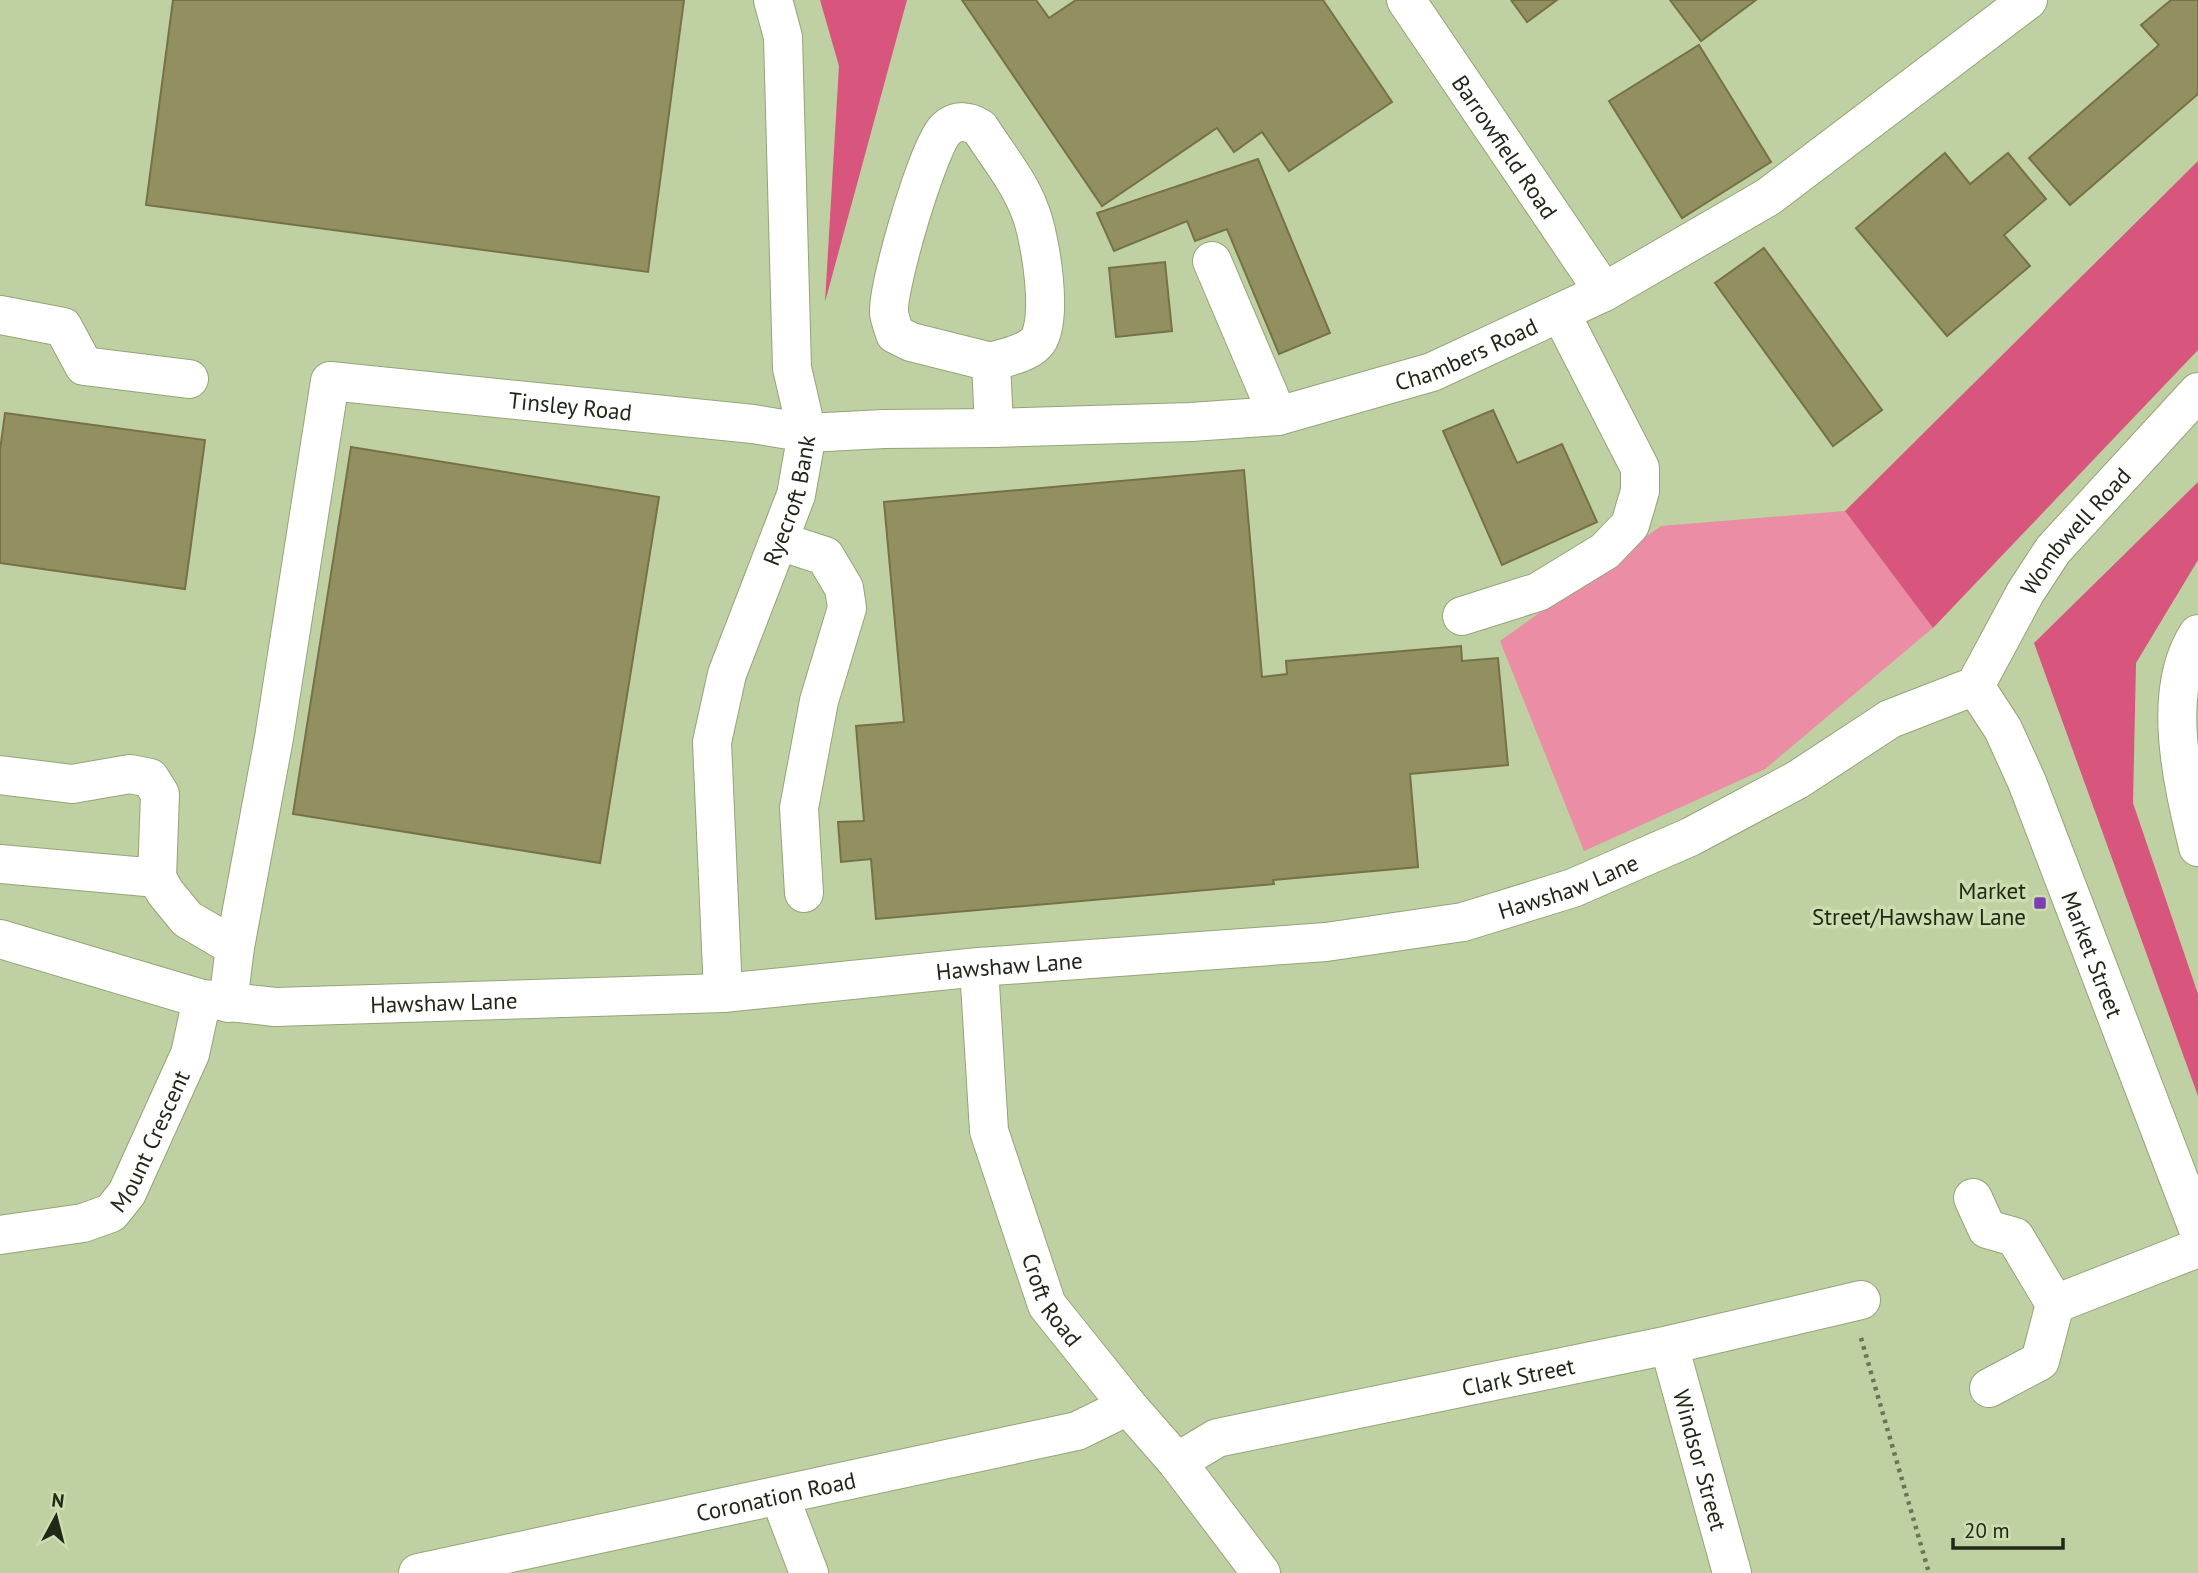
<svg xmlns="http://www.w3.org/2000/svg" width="2198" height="1573" viewBox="0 0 2198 1573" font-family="'PT Sans',sans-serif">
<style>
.green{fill:#eb8da4}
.forest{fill:#d8557d}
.building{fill:#928f60;stroke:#767245;stroke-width:2}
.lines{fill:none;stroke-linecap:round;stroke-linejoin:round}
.minor-casing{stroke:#94a478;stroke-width:40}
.major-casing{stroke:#94a478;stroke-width:40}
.path{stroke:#697556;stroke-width:4.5;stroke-dasharray:3.5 5;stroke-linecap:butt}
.minor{stroke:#fff;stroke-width:38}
.major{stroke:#fff;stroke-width:38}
.poi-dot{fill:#7b3eb3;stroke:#ccddaf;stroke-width:2.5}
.labels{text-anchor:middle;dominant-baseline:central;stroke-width:7;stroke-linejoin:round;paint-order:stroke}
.street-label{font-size:23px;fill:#212816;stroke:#ccddaf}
.poi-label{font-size:23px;fill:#212816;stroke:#ccddaf;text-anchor:end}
</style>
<rect width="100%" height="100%" fill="#bfd0a3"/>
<path class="green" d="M1845 511 1933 628 1765 769 1584 851 1500 641 1661 526Z"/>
<path class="forest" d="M820 0H907L825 302 839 66Z
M2198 161V350L1933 628 1845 511Z
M2198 482V560L2136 663 2133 803 2198 994V1096L2034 643Z"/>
<path class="building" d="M173 0H684L648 272 146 205Z
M962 0H1036L1049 18 1076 0H1323L1392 102 1289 171 1262 132 1234 152 1217 128 1102 206Z
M1511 0H1557L1527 22Z
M1670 0H1756L1701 41Z
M2171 0H2198V94L2070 205 2029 158 2159 45 2141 25Z
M1699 45 1771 162 1682 218 1609 101Z
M1945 153 1970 184 2008 153 2046 199 2004 235 2030 266 1947 336 1856 228Z
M1258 159 1330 333 1279 354 1227 229 1195 241 1187 221 1114 251 1097 213Z
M1764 248 1882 410 1833 446 1715 283Z
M1165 262 1172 331 1116 337 1109 268Z
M1493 410 1517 463 1562 444 1597 522 1502 565 1443 431Z
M5 413 205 440 185 589 0 563V450Z
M351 447 659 497 600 863 293 814Z
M1244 470 1262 677 1287 674 1286 661 1461 646 1462 661 1498 658 1508 765 1410 774 1418 867 1273 880 1274 884 876 919 871 859 841 862 838 822 864 821 856 726 904 722 884 502Z"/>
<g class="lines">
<defs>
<g id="minor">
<path id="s1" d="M1406 0 1604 292"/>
<path d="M1212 261 1278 416"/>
<path d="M0 315 63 327 84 366 189 379"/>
<path d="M991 362 911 342 895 334C893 327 890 320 889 313 887 287 928 146 946 129 957 119 969 121 980 128 997 155 1019 181 1030 211 1040 235 1055 324 1036 343 1026 354 1005 357 991 362L994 428"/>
<path d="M779 541 825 556 844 588 847 608 819 701 799 808 804 893"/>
<path d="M1462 616 1538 592 1605 551 1630 525 1640 491V468L1561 314"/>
<path d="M2198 634C2160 692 2183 784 2198 847"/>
<path id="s2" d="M1975 686 2003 729 2027 782 2198 1229"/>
<path d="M0 775 72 784 130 774 150 778 160 794 157 878 165 892 187 919 235 947"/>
<path d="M0 864 157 878"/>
<path id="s3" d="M979 967 989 1131 1047 1305 1128 1406 1177 1462 1261 1573"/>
<path id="s4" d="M228 1003 235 947 274 738 330 381 753 424 807 433 884 429 994 428 1191 422 1278 416 1432 372 1604 292 1768 197 2028 0"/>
<path d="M1973 1198 1987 1229 2015 1237 2055 1304"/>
<path id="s5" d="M0 1235 83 1223 111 1213 127 1193 190 1054 202 999"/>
<path id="s6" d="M1669 1345 1732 1573"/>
<path d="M1989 1388 2040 1361 2055 1304 2198 1248"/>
<path id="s7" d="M1177 1462 1217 1438 1669 1345 1861 1300"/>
<path d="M780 1497 809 1573"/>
<path id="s8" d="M418 1573 1077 1431 1128 1406"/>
</g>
<g id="major">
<path id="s9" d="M0 939 202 999 275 1007 723 993 979 967 1326 942 1463 922 1573 888 1690 837 1797 780 1890 719 1975 686 2025 593 2053 550 2198 392"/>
<path id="s10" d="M723 993 712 742 727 674 796 495 807 433 792 368 783 37 773 0"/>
</g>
</defs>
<use href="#minor" class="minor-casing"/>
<use href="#major" class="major-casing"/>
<path class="path" d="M1861 1338 1929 1573"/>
<use href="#minor" class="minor"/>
<use href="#major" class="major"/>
</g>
<rect class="poi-dot" x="2033" y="896" width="14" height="14" rx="3.5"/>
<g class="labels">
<g class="street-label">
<text stroke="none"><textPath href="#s1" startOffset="177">Barrowfield Road</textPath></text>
<text stroke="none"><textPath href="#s4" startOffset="1780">Chambers Road</textPath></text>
<text stroke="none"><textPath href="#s4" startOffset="872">Tinsley Road</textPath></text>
<text stroke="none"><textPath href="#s10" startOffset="506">Ryecroft Bank</textPath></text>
<text stroke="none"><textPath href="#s9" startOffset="2228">Wombwell Road</textPath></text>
<text stroke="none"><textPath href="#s9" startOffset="1587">Hawshaw Lane</textPath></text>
<text stroke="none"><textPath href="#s2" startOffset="294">Market Street</textPath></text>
<text stroke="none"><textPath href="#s9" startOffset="1020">Hawshaw Lane</textPath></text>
<text stroke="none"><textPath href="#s9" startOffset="453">Hawshaw Lane</textPath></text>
<text stroke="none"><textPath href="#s5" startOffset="196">Mount Crescent</textPath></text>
<text stroke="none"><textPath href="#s3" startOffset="345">Croft Road</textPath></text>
<text stroke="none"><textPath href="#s7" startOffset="354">Clark Street</textPath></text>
<text stroke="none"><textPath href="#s6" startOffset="119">Windsor Street</textPath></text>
<text stroke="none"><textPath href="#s8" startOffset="366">Coronation Road</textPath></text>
</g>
<g class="poi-label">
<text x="2026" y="890">Market<tspan x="2026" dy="26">Street/Hawshaw Lane</tspan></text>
</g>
</g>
<g transform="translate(56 1517) rotate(7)" stroke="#ccddaf" stroke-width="5" paint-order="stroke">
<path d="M0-5L12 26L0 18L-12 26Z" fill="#212816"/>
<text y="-10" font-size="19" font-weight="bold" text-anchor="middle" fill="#212816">N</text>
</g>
<path d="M1953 1538v10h110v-10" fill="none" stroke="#212816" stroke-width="3.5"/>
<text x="1964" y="1538" font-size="21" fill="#212816" stroke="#ccddaf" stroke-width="5" paint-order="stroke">20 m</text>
</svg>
